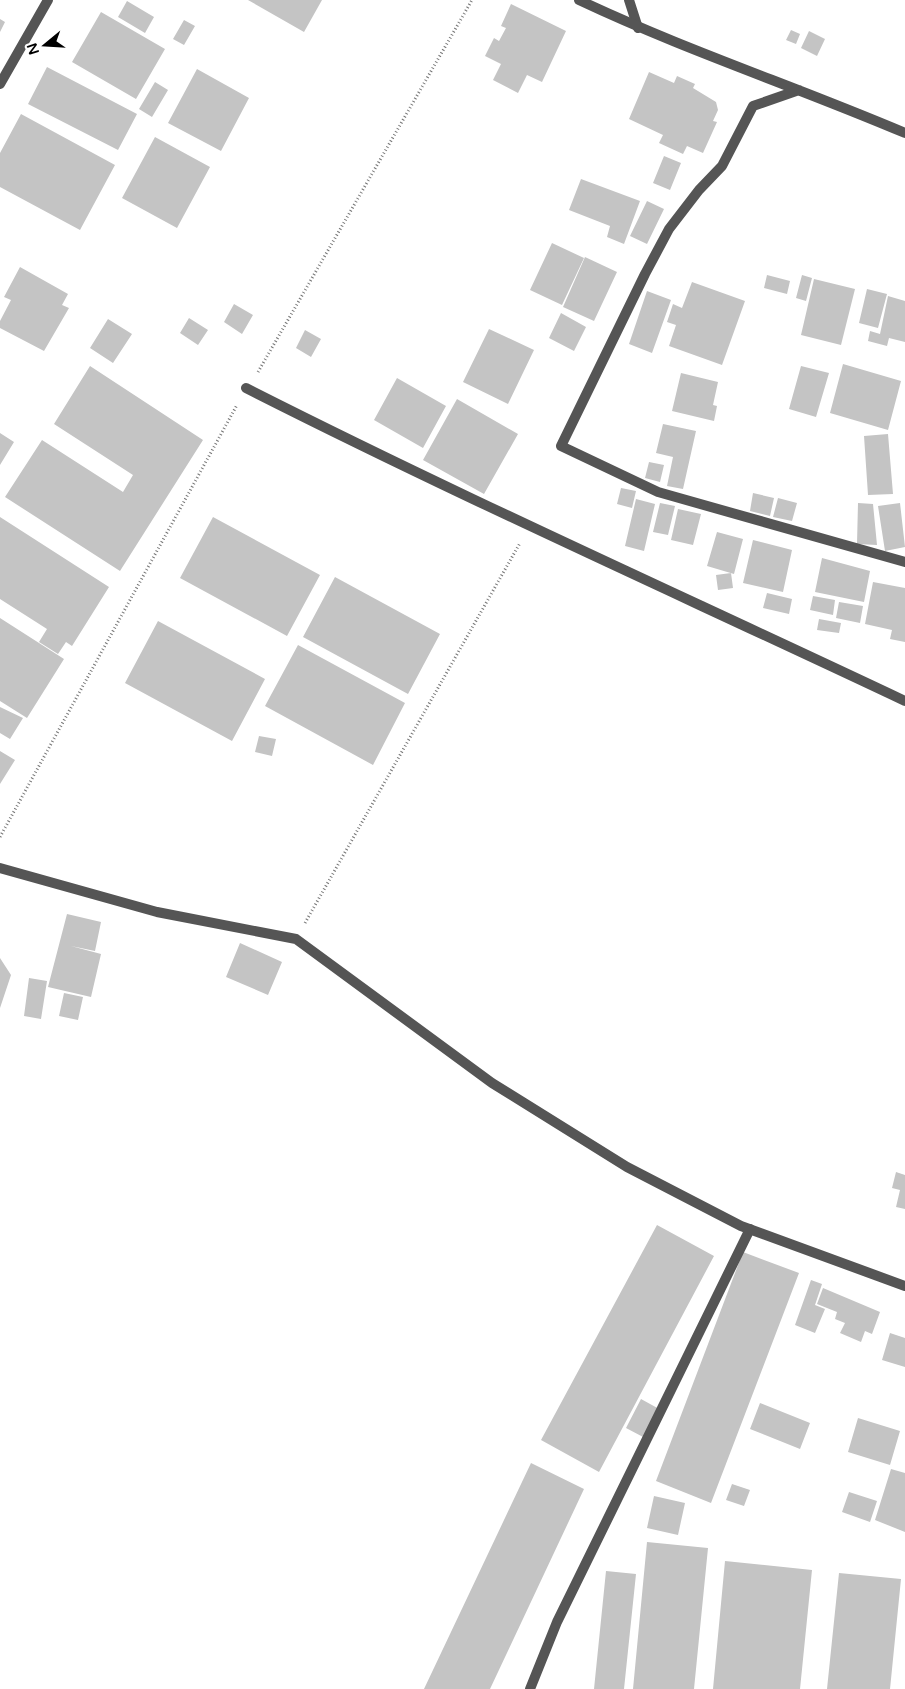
<svg xmlns="http://www.w3.org/2000/svg" width="905" height="1689" viewBox="0 0 905 1689" font-family="'Varela Round',sans-serif">
<style>
.building{fill:#c4c4c4}
.lines{fill:none;stroke-linecap:round;stroke-linejoin:round}
.path{stroke:#777;stroke-width:3;stroke-dasharray:1 2.5;stroke-linecap:butt}
.service{stroke:#555;stroke-width:10}
.minor{stroke:#555;stroke-width:10}
</style>
<rect width="100%" height="100%" fill="#fff"/>
<path class="building" d="M248 0H322L304 32Z
M127 1 154 17 145 33 118 17Z
M511 4 566 31 542 82 527 75 518 93 493 80 501 64 485 56 494 38 499 41 506 28 501 26Z
M101 12 165 49 136 99 72 62Z
M0 19 5 22 0 32Z
M184 20 195 26 184 45 173 39Z
M791 30 800 34 796 44 786 40Z
M809 31 825 39 817 56 801 48Z
M47 67 137 114 118 150 28 104Z
M197 69 249 98 221 151 168 123Z
M649 72 674 83 677 76 695 84 693 88 716 102 718 110 713 121 717 122 703 153 687 146 683 154 659 143 663 135 629 119Z
M155 82 168 90 152 117 139 109Z
M21 114 115 165 80 230 0 187V153Z
M155 137 210 167 177 228 122 198Z
M664 156 681 163 670 190 653 183Z
M581 179 640 201 624 244 607 237 610 226 569 210Z
M647 201 664 209 647 244 630 236Z
M552 243 584 258 562 305 530 290Z
M585 257 617 272 594 321 563 307Z
M20 267 68 294 62 305 69 308 44 351 0 328V321L11 300 4 297Z
M767 275 790 281 787 294 764 288Z
M802 275 812 278 806 301 796 298Z
M814 279 855 289 841 345 801 335Z
M692 282 745 301 722 365 669 346 676 325 667 322 673 304 682 308Z
M867 289 887 294 878 328 859 323Z
M647 291 671 300 652 353 629 344Z
M888 296 905 301V342L889 338 887 346 868 341 870 331 880 334Z
M234 304 253 315 242 334 224 322Z
M561 313 586 327 574 351 549 338Z
M189 318 208 330 198 345 180 333Z
M108 319 132 334 113 363 90 348Z
M489 329 534 350 508 404 463 382Z
M305 330 321 339 311 357 296 348Z
M843 364 901 381 888 430 830 413Z
M90 366 203 440 120 571 5 497 42 440 123 492 133 475 54 424Z
M801 366 829 373 816 417 789 409Z
M681 373 718 382 713 405 717 406 714 421 672 411Z
M397 378 446 406 423 448 374 420Z
M457 399 518 434 484 494 423 460Z
M663 424 696 431 683 489 667 486 673 457 656 453Z
M0 433 14 442 0 465Z
M888 434 893 494 868 495 864 436Z
M649 462 664 465 660 482 645 478Z
M621 488 636 491 632 508 617 504Z
M753 493 774 498 770 516 750 511Z
M778 498 797 503 792 521 773 517Z
M636 499 655 504 644 551 625 546Z
M660 503 675 506 668 535 653 532Z
M858 503 873 504 877 545 857 544Z
M900 503 905 547 885 551 878 506Z
M678 509 701 514 693 545 671 540Z
M0 517 109 587 72 646 66 642 58 654 39 642 47 629 0 599Z
M213 517 320 575 287 636 180 578Z
M717 532 743 539 734 574 707 566Z
M753 540 792 550 783 592 743 583Z
M822 558 870 571 864 602 815 592Z
M731 573 733 588 718 590 716 575Z
M335 577 440 634 408 694 303 637Z
M873 582 905 588V642L890 639 892 630 865 624Z
M767 593 792 599 789 614 763 608Z
M813 596 835 600 833 615 810 610Z
M839 602 863 606 860 623 836 618Z
M0 618 64 659 27 718 0 701Z
M819 619 841 623 839 633 817 630Z
M158 621 265 679 232 741 125 683Z
M298 645 405 703 373 765 265 706Z
M0 707 23 718 10 739 0 733Z
M259 736 276 739 272 756 255 752Z
M0 751 15 760 0 784Z
M67 914 101 922 95 951 71 946 101 954 91 997 48 987Z
M240 943 282 962 268 995 226 977Z
M0 958 11 975 0 1008Z
M29 978 47 981 41 1019 24 1016Z
M64 993 83 997 78 1020 59 1016Z
M896 1172 905 1175V1209L896 1207 900 1190 892 1188Z
M657 1225 714 1256 599 1472 541 1440Z
M743 1252 799 1273 711 1503 656 1481Z
M811 1280 822 1284 815 1305 825 1309 815 1333 795 1325Z
M823 1288 880 1312 872 1334 865 1331 861 1342 840 1333 845 1323 835 1319 837 1312 817 1304Z
M890 1333 905 1338V1367L882 1360Z
M641 1399 661 1410 645 1438 626 1428Z
M760 1403 810 1423 800 1449 750 1429Z
M858 1418 900 1431 890 1465 848 1452Z
M531 1463 584 1489 490 1689H424Z
M891 1469 905 1473V1532L875 1520Z
M732 1484 750 1490 744 1506 726 1500Z
M849 1492 877 1501 870 1522 842 1512Z
M654 1496 685 1503 678 1535 647 1528Z
M647 1542 708 1548 694 1689H633Z
M725 1561 812 1570 800 1689H713Z
M606 1571 636 1574 624 1689H594Z
M839 1573 901 1579 890 1689H827Z"/>
<g class="lines">
<path class="path" d="M258 372 472 0
M0 837 237 405
M305 923 520 543"/>
<path class="service" d="M629 0 638 28
M530 1689 557 1622 750 1229"/>
<path class="minor" d="M579 0C685 50 797 87 905 133
M0 84 48 0
M799 90 753 106 722 166 699 190 669 229 645 274 561 446 658 492 905 562
M246 388C463 498 685 597 905 701
M0 868 157 912 296 939 492 1083 627 1167 741 1226 905 1286"/>
</g>
<g transform="translate(45 45) rotate(252)" stroke="#ffffff" stroke-width="4" paint-order="stroke">
<path d="M0-4L9 19L0 12L-9 19Z" fill="#000000"/>
<text y="-8" font-size="14" font-weight="bold" text-anchor="middle" fill="#000000">N</text>
</g>
</svg>
